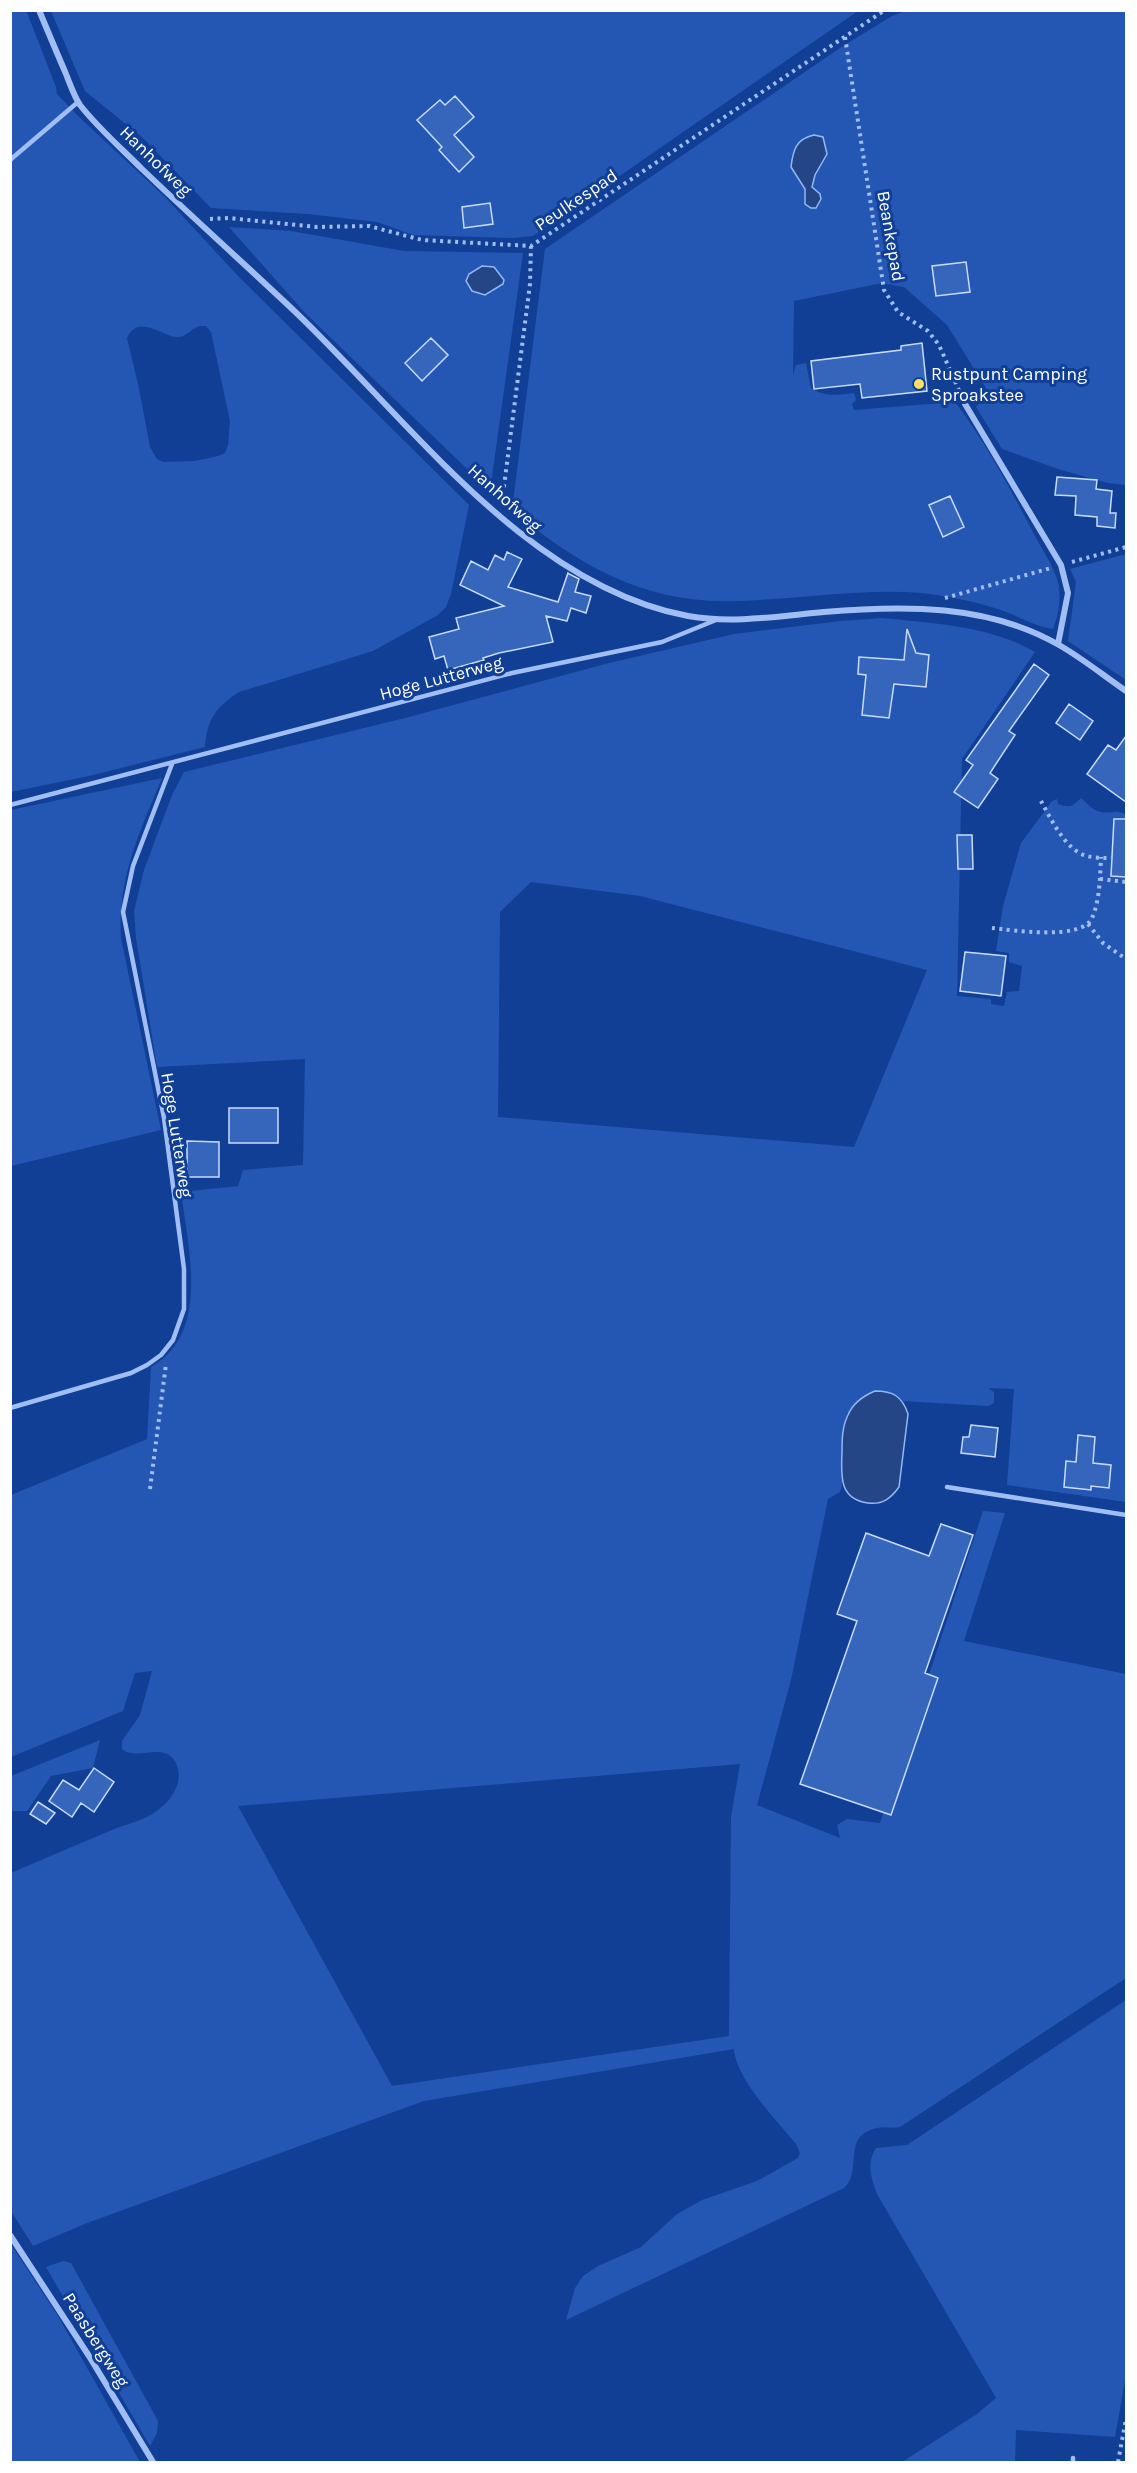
<svg xmlns="http://www.w3.org/2000/svg" width="1137" height="2473" viewBox="0 0 1137 2473" font-family="Karla,sans-serif">
<style>
.green{fill:#2457b4;fill-rule:evenodd}
.water{fill:#244687;stroke:#92b8f6;stroke-width:1.5}
.building{fill:#3566bc;stroke:#c8dbfd;stroke-width:1.5}
.lines{fill:none;stroke-linecap:round;stroke-linejoin:round}
.path{stroke:#a0bef3;stroke-width:4;stroke-dasharray:3 4.5;stroke-linecap:butt}
.service{stroke:#a0bef3;stroke-width:4.5}
.minor{stroke:#a0bef3;stroke-width:6}
.poi-dot{fill:#ffdf62;stroke:#113f95;stroke-width:2}
.labels{text-anchor:middle;dominant-baseline:central;stroke-width:6;stroke-linejoin:round;paint-order:stroke}
.street-label{font-size:18px;fill:#fff;stroke:#113f95}
.poi-label{font-size:18px;fill:#fff;stroke:#113f95;text-anchor:start}
</style>
<rect width="100%" height="100%" fill="#113f95"/>
<path class="green" d="M26 10 56 87 57 94 78 116 164 196 238 276 469 505 451 594 446 607 438 615 373 651 239 692C216 707 207 719 205 747L89 776 11 792 10 11ZM200 326H206L211 332 230 421 228 445 225 453 218 456 195 461 163 462 157 459 150 447 138 384 127 338C139 312 163 338 179 337 187 336 192 328 200 326Z
M908 10 1126 11V485L1108 483 1061 470 1002 449 976 407 989 393 947 325 904 287 882 283 794 301 793 375 796 365 806 363 811 388C824 397 838 395 854 393L856 400 852 404 854 410 955 402C987 444 1012 492 1036 538 1043 551 1053 565 1057 579 1062 594 1059 614 1053 629 1034 626 1016 615 998 609 973 601 947 596 922 593 861 588 800 599 739 601 648 605 580 567 512 510L545 249 843 46 892 16Z
M51 11H858L533 236 514 238 413 235 377 222 308 214 211 208 143 138 85 91Z
M229 227 291 231 404 251 523 253 490 491 305 313Z
M1126 554V680L1068 641 1076 582 1070 569Z
M882 618C932 623 991 626 1035 652L962 759 957 996 991 999V1004L1004 1006 1007 992 1019 991 1022 966 1009 962V953L996 951 1003 906 1021 843 1052 801 1057 799 1058 804C1070 808 1072 807 1081 798 1087 803 1093 811 1101 812 1110 814 1116 809 1125 814L1126 811V1502L1007 1485 1014 1389 988 1388 994 1392V1403L988 1406 902 1401 897 1395 848 1415C843 1431 842 1447 841 1464 841 1474 844 1484 840 1492L828 1499 791 1680 757 1805 840 1838 837 1825 847 1819 880 1823 983 1511 1005 1513 964 1641 1126 1674V1978L900 2127C892 2129 885 2126 877 2128 840 2136 864 2170 844 2188L566 2320 575 2288 583 2276 598 2266 641 2247 677 2214 702 2200 757 2181 798 2158 800 2153 796 2144C777 2121 736 2079 734 2049L424 2101 87 2223 33 2246 11 2211V1873C44 1859 78 1844 112 1830 126 1824 146 1820 158 1810 173 1799 184 1781 176 1763 165 1740 137 1762 122 1749V1741L140 1715 152 1671 135 1673 123 1711 11 1757V1495L147 1439 151 1367C211 1333 188 1248 181 1192L238 1186 243 1170 303 1165 305 1059 157 1067 136 938 134 911 144 870 172 795 184 772 409 717 609 663 734 634 841 621ZM531 882 640 896 927 970 854 1147 498 1117 500 912ZM740 1764 731 1817 729 2036 392 2086 238 1806Z
M162 778C140 831 117 879 121 938L161 1130 11 1166V810Z
M100 1740 93 1768 51 1776 27 1811H11V1776Z
M1126 2000V2375L1115 2437 1016 2430 1015 2462H902L977 2414 996 2398 877 2194C871 2177 866 2164 876 2148L907 2145Z
M10 2243 58 2316 140 2462H11Z
M63 2261 71 2263 158 2421 157 2433 150 2446 46 2267Z"/>
<path class="water" d="M814 135 823 137 827 154 815 175 812 187 820 194 821 199 816 208H811L805 204V189L791 167C793 150 796 139 814 135Z
M482 266 494 267 504 280 503 284 485 295 472 291 466 281 469 274Z
M875 1391C893 1391 902 1396 908 1414L899 1487C891 1498 883 1505 868 1503 839 1499 841 1476 842 1452 842 1440 842 1427 848 1415 853 1403 863 1396 875 1391Z"/>
<path class="building" d="M455 96 474 117 454 135 474 157 459 172 439 150 442 147 417 120 440 100 445 105Z
M490 203 493 224 464 228 462 207Z
M966 262 970 292 936 296 932 266Z
M431 338 448 355 422 381 405 363Z
M922 343 927 391 862 398 860 384 814 389 811 361 901 350V346Z
M1057 477 1097 480 1096 489 1112 491 1110 513H1116L1115 528 1097 526V517L1075 515 1076 496 1055 495Z
M950 496 964 527 943 537 929 505Z
M507 552 522 559 508 587 558 602 568 573 569 574 579 579 575 592 591 596 586 613 571 608 567 621 546 616 553 642 499 653 483 658 484 660 448 670 444 656 435 659 429 637 459 629 456 618 504 606 460 585 471 561 488 570 495 555 504 560Z
M907 629 916 653 929 655 926 687 894 684 889 718 862 715 866 675 858 674 859 657 904 660Z
M1034 664 1049 675 1009 731 1015 735 990 773 998 779 978 808 954 792 973 765 966 760Z
M1069 704 1093 721 1080 740 1056 723Z
M1126 736V802L1087 774 1108 745 1116 750Z
M1114 819H1126V877L1111 876Z
M957 835H972L973 869H958Z
M965 952 1006 956 1001 996 960 991Z
M229 1108H278V1143H229Z
M187 1141 219 1142V1177H187Z
M971 1425 998 1428 995 1457 961 1453 963 1437H969Z
M1078 1435 1095 1437 1093 1463 1111 1465 1109 1488 1091 1486V1490L1064 1487 1066 1461 1076 1462Z
M941 1524 973 1535 925 1673 938 1678 891 1815 800 1784 857 1621 837 1614 866 1533 929 1556Z
M94 1768 114 1782 94 1812 81 1803 72 1817 49 1801 63 1780 79 1790Z
M38 1802 55 1813 46 1824 30 1814Z"/>
<g class="lines">
<path class="path" d="M845 37 884 290 898 312 928 331 939 345 961 395
M210 219 229 218 317 227 369 226 422 240 531 246 885 10
M502 502 530 284 531 246
M1072 562 1126 547
M945 598 1051 568
M1041 801C1051 819 1066 851 1087 856 1095 858 1104 858 1112 858
M1100 879 1126 882
M1088 924 1103 943 1126 959
M992 928C1012 930 1082 941 1092 918 1100 900 1100 877 1101 857
M150 1489 166 1364
M1118 2462 1126 2419"/>
<path class="service" d="M10 160 78 102
M10 805 512 673 662 642 716 620
M10 1408 131 1373 147 1365 161 1355 173 1340 184 1309V1269L164 1118 123 912 133 866 172 764
M947 1487 1126 1515
M1073 2462V2458"/>
<path class="minor" d="M39 10C48 32 57 53 66 74 70 84 74 96 80 105 98 128 121 148 142 169 190 215 239 259 288 305 404 413 523 585 688 616 733 624 779 616 824 612 903 605 988 604 1059 645 1082 658 1104 676 1126 691
M965 404 1061 565 1068 593 1058 644
M10 2235 89 2356 153 2462"/>
</g>
<circle class="poi-dot" cx="919" cy="384" r="6"/>
<g class="labels">
<g class="street-label">
<text transform="translate(156 161) rotate(44)">Hanhofweg</text>
<text transform="translate(576 200) rotate(-34)">Peulkespad</text>
<text transform="translate(891 236) rotate(80)">Beankepad</text>
<text transform="translate(505 498) rotate(42)">Hanhofweg</text>
<text transform="translate(441 678) rotate(-15)">Hoge Lutterweg</text>
<text transform="translate(177 1135) rotate(81)">Hoge Lutterweg</text>
<text transform="translate(96 2340) rotate(58)">Paasbergweg</text>
</g>
<g class="poi-label">
<text x="931" y="374">Rustpunt Camping<tspan x="931" dy="21">Sproakstee</tspan></text>
</g>
</g>
<rect width="1137" height="2473" fill="none" stroke="#ffffff" stroke-width="24"/>
</svg>
